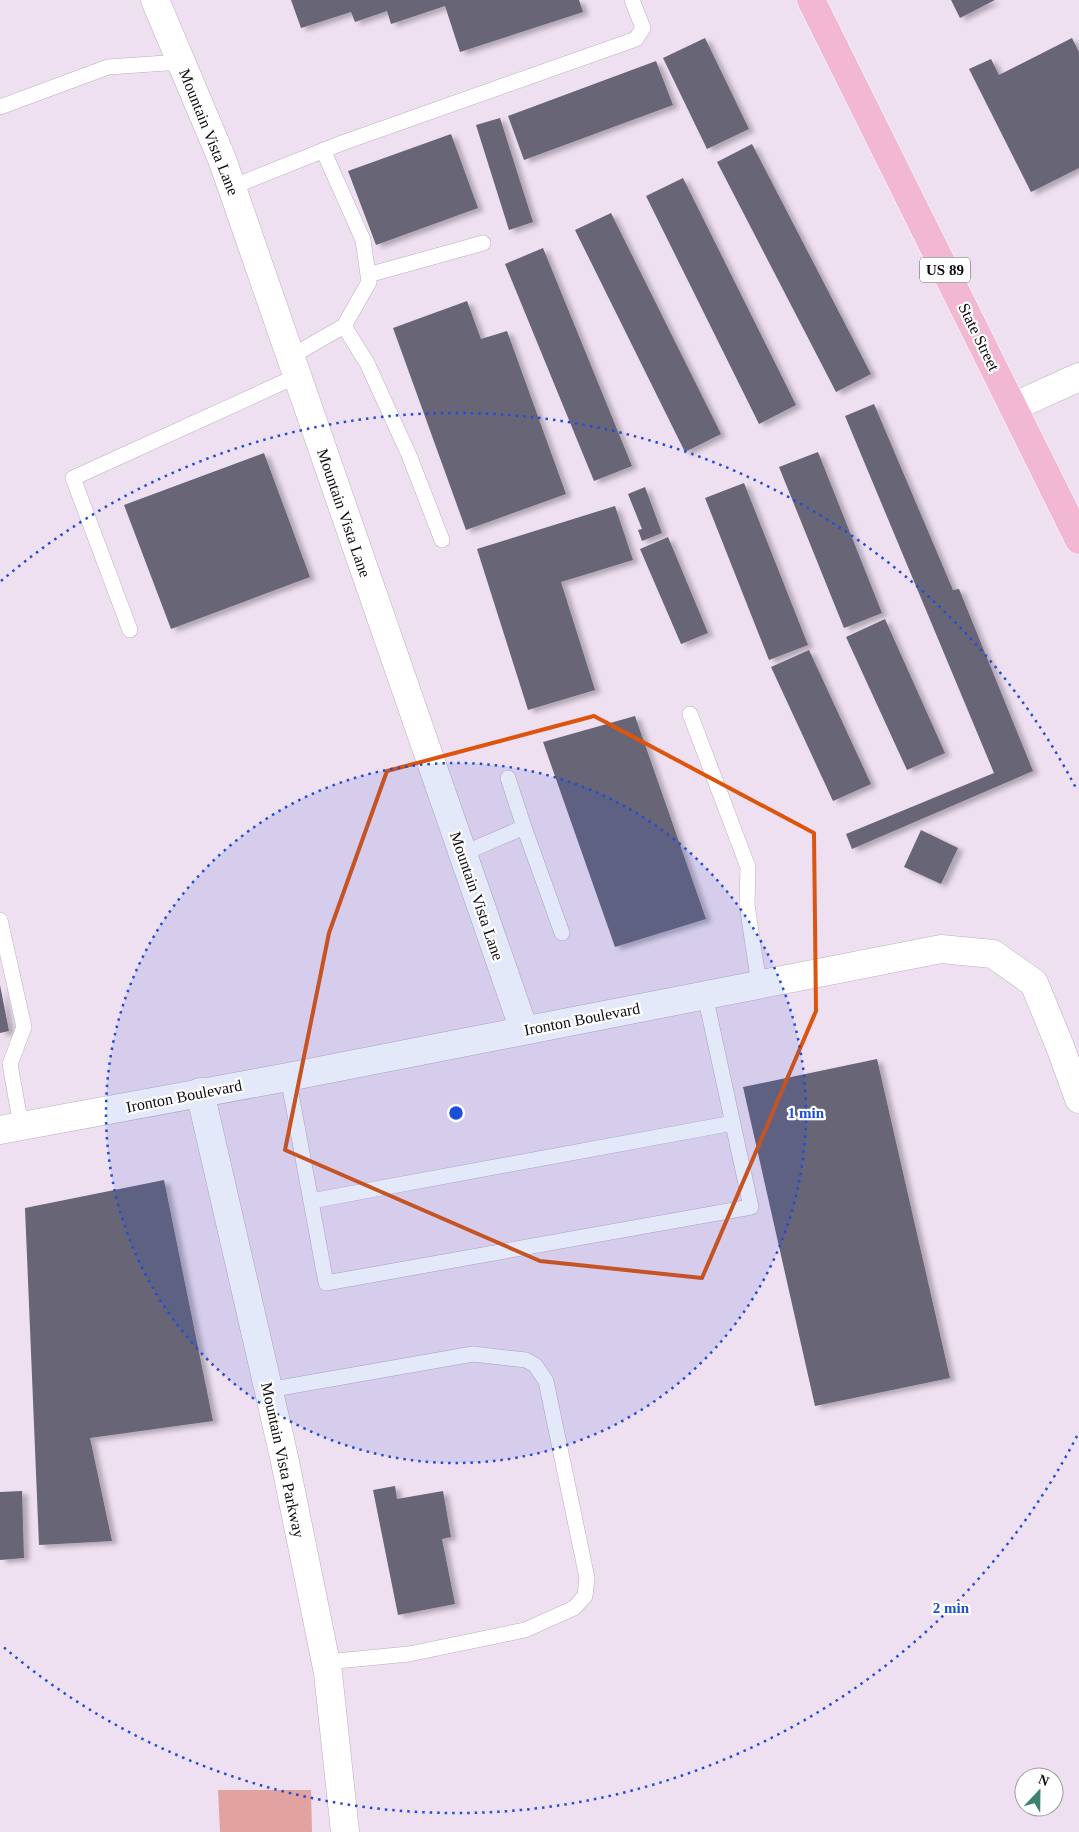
<svg xmlns="http://www.w3.org/2000/svg" width="1079" height="1832" viewBox="0 0 1079 1832" font-family="Georgia,serif">
<style>
.grass{fill:#e2a2a0}
.building{fill:#686577;filter:url(#shadow)}
.lines{fill:none;stroke-linecap:round;stroke-linejoin:round}
.service-casing{stroke:#bcadbe;stroke-width:16}
.minor-casing{stroke:#bcadbe;stroke-width:29}
.tertiary-casing{stroke:#bcadbe;stroke-width:29}
.primary-casing{stroke:#fff;stroke-width:29}
.service{stroke:#fff;stroke-width:15}
.minor{stroke:#fff;stroke-width:28}
.tertiary{stroke:#fff;stroke-width:28}
.primary{stroke:#f2b8d3;stroke-width:28}
.marked{fill:none;stroke:#dd550c;stroke-width:4;stroke-linejoin:round}
.ring{fill:none;stroke:#1d4ed8;stroke-width:2.5;stroke-dasharray:2.5 5}
.labels{text-anchor:middle;dominant-baseline:central;stroke-width:4.5;stroke-linejoin:round;paint-order:stroke}
.shield{fill:#fff;stroke:#575458;stroke-width:1}
.shield-label{font-size:15px;font-weight:bold;fill:#0f0a10}
.street-label{font-size:16px;fill:#0f0a10;stroke:#fff}
.centre{fill:#1d4ed8;stroke:#fff;stroke-width:2.5}
.ring-label{font-size:15px;text-anchor:middle;font-weight:bold;fill:#1d4ed8;stroke:#fff;stroke-width:4.5;stroke-linejoin:round;paint-order:stroke}
</style>
<defs>
<filter id="shadow"><feDropShadow dx="5.5" dy="3" stdDeviation="2.5" flood-color="#0004"/></filter>
</defs>
<rect width="100%" height="100%" fill="#efe0f1"/>
<path class="grass" d="M218 1790H311L312 1832H220Z"/>
<path class="building" d="M291 0H579L583 12 460 52 445 6 391 24 387 11 355 22 351 12 301 28Z
M951 0H995L960 18Z
M705 38 749 129 707 149 663 58Z
M1072 38 1079 52V168L1031 192 969 69 991 59 999 75Z
M656 61 673 105 524 160 508 116Z
M500 118 533 222 509 230 476 125Z
M451 134 478 208 376 245 348 171Z
M752 144 871 374 836 392 717 162Z
M683 178 796 405 759 424 646 196Z
M611 213 721 434 685 452 575 230Z
M543 248 632 466 594 481 505 264Z
M467 301 481 339 507 331 566 494 466 530 393 328Z
M874 404 953 590 959 589 1033 771 852 849 846 834 994 773 845 416Z
M818 452 882 613 844 628 779 467Z
M264 453 310 577 171 629 124 505Z
M744 483 808 645 769 660 705 498Z
M645 487 662 533 642 541 638 530 642 529 628 494Z
M615 506 633 560 561 582 595 690 528 710 477 549Z
M668 537 708 633 681 644 640 549Z
M885 619 945 753 907 770 846 637Z
M809 650 871 784 833 801 771 667Z
M635 716 706 919 615 947 543 742Z
M921 830 958 848 941 884 904 867Z
M0 985 9 1031 0 1033Z
M877 1059 950 1378 815 1406 743 1087Z
M164 1180 213 1421 90 1438 112 1541 39 1545 25 1208Z
M395 1486 397 1499 443 1491 451 1537 442 1539 455 1604 398 1615 373 1490Z
M22 1491 24 1558 0 1560V1492Z"/>
<g class="lines">
<defs>
<path id="service" d="M0 107 108 67 181 62
M232 187 342 143 636 39 643 28 632 0
M368 275 483 243
M344 326 367 363 409 455 442 540
M290 357 344 326 369 282 363 240 323 150
M130 630 73 478 297 376
M690 714 748 867 747 905 759 984
M508 778 524 827
M462 854 524 827 562 933
M0 920 24 1027 10 1064 21 1126
M288 1077 326 1283 751 1207 705 995
M311 1201 733 1123
M268 1390 473 1354 526 1360 535 1365 546 1381 587 1578 585 1596 574 1608 525 1630 409 1654 326 1662"/>
<path id="minor" d="M155 0 222 159 524 1030
M1013 407 1079 377
M0 1130 288 1077 941 949 993 954 1034 983 1061 1049 1079 1099"/>
<path id="tertiary" d="M200 1092 284 1457 328 1673 345 1832"/>
<path id="primary" d="M811 0 1079 540"/>
</defs>
<use href="#service" class="service-casing"/>
<use href="#minor" class="minor-casing"/>
<use href="#tertiary" class="tertiary-casing"/>
<use href="#primary" class="primary-casing"/>
<use href="#service" class="service"/>
<use href="#minor" class="minor"/>
<use href="#tertiary" class="tertiary"/>
<use href="#primary" class="primary"/>
</g>
<path class="marked" d="M594 716 814 833 816 1011 702 1278 540 1261 285 1150 329 933 387 771Z"/>
<circle cx="456" cy="1113" r="350" fill="#1d4ed8" fill-opacity=".12"/>
<g class="ring">
<circle cx="456" cy="1113" r="350"/>
<path d="M1077 1436A700 700 0 0 1 1 1645M1 581A700 700 0 0 1 1077 790"/>
</g>
<g class="labels">
<rect class="shield" x="920" y="257.5" width="50" height="25" rx="4"/>
<g class="shield-label">
<text x="945" y="270">US 89</text>
</g>
<g class="street-label">
<text transform="translate(209 132) rotate(68)">Mountain Vista Lane</text>
<text transform="translate(979 337) rotate(64)">State Street</text>
<text transform="translate(344 513) rotate(71)">Mountain Vista Lane</text>
<text transform="translate(477 896) rotate(71)">Mountain Vista Lane</text>
<text transform="translate(582 1019) rotate(-11)">Ironton Boulevard</text>
<text transform="translate(184 1096) rotate(-11)">Ironton Boulevard</text>
<text transform="translate(283 1460) rotate(78)">Mountain Vista Parkway</text>
</g>
</g>
<circle cx="456" cy="1113" r="8" class="centre"/>
<g class="ring-label">
<text x="806" y="1118">1 min</text>
<text x="951" y="1613">2 min</text>
</g>
<g transform="translate(1039 1792) rotate(22)"><circle r="24" fill="#ffffff" stroke="#9f9d9f"/>
<path d="M0-4L9 19L0 12L-9 19Z" fill="#3f8171"/>
<text y="-8" font-size="14" font-weight="bold" text-anchor="middle" fill="#0f0a10">N</text>
</g>
</svg>
